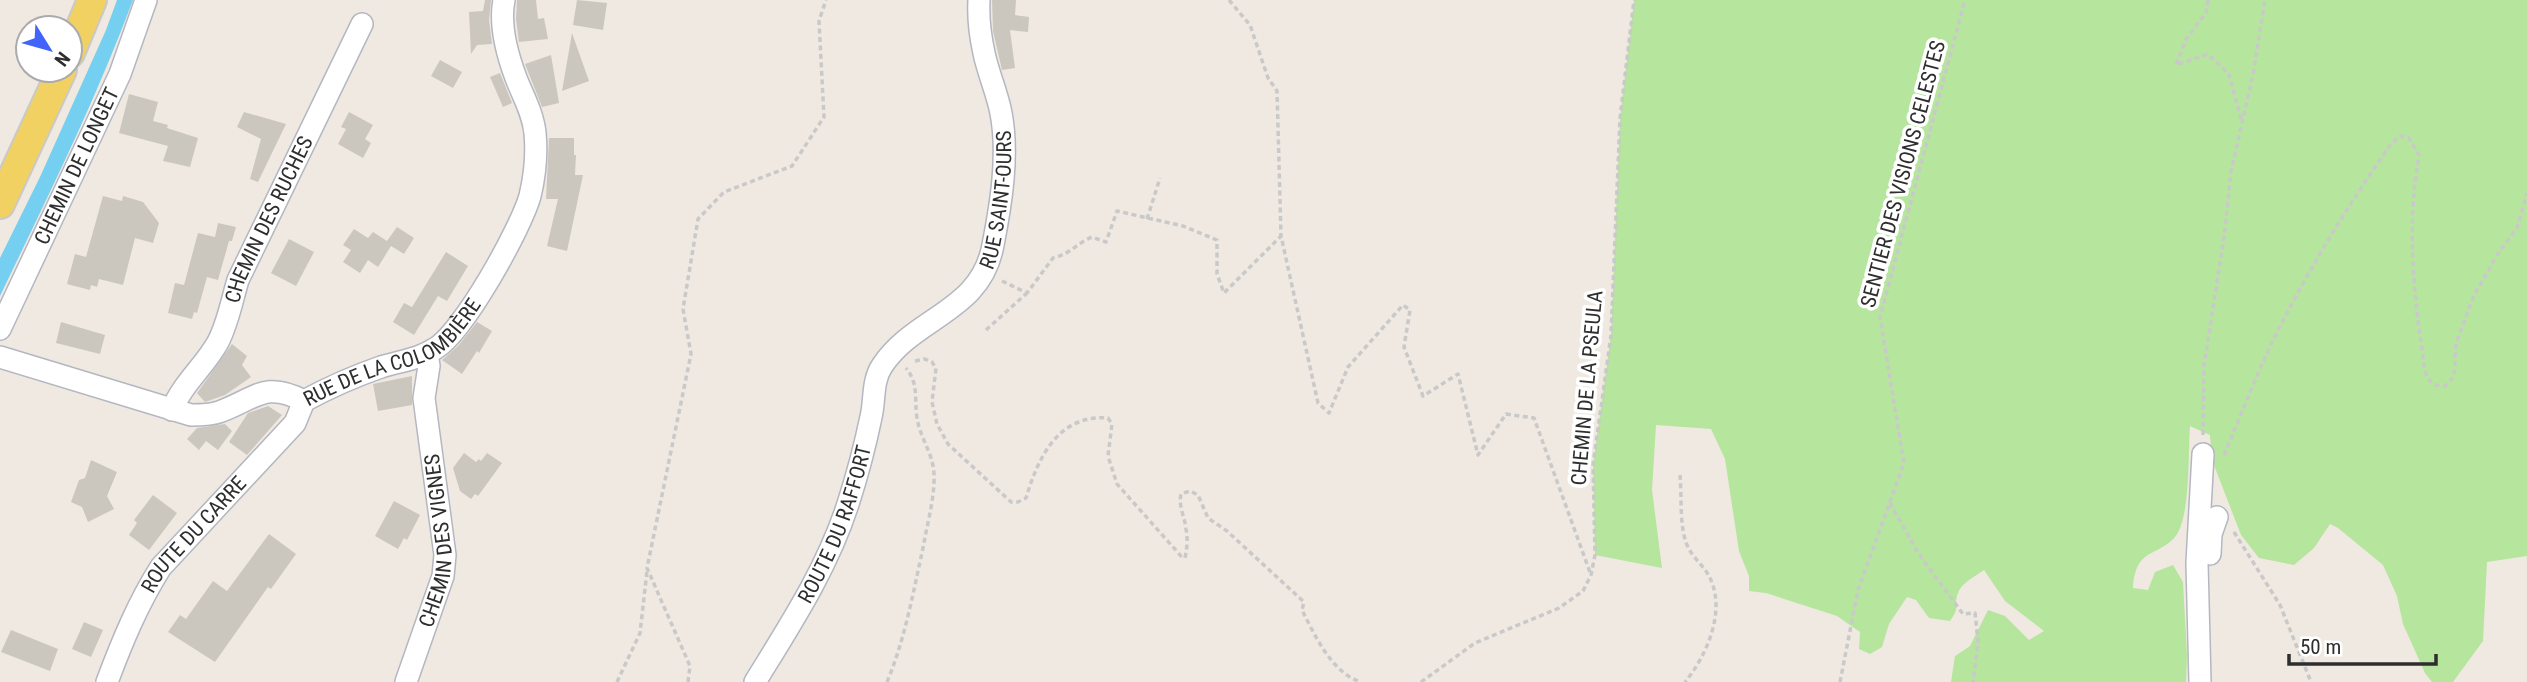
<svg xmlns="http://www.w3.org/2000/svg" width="2527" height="682" viewBox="0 0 2527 682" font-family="'Roboto Condensed',sans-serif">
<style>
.green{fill:#b6e59e}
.water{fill:#75cff0}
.building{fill:#cbc7bf}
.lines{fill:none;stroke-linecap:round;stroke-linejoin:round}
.minor-casing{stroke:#b4b7c1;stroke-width:24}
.major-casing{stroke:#c9c9c9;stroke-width:32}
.path{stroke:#c9c9c9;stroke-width:3.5;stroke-dasharray:5 3.5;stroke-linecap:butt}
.minor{stroke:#fff;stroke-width:21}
.major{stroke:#f2d163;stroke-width:28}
.labels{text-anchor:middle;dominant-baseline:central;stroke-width:7;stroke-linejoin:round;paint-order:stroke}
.street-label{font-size:21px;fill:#2e2e2e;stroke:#fff}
</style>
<rect width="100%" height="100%" fill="#efe9e1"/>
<path class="green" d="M1634 0H2527V556L2487 562 2483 641 2453 682H2432L2425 673 2403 624 2397 596 2383 565 2338 528 2330 524 2314 548 2294 565 2259 558 2241 535 2212 460 2210 435 2190 426C2188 451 2191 518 2175 537 2156 558 2136 547 2133 588L2148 590 2155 572 2173 565 2183 582 2187 656 2186 682H1951L1955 656 1970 646 1988 610 2005 616 2029 640 2044 631 2005 601 1984 570C1976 576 1961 583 1958 593 1953 606 1961 606 1950 621L1929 618 1916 600 1907 597 1889 624 1882 647 1870 654 1859 649 1860 632 1837 616 1766 593 1749 591V576L1739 551 1725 459 1711 429 1656 425 1652 490 1662 568 1595 555 1593 465 1611 335 1620 118Z"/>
<path class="water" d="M117 0H133C95 102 47 198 0 296V258L40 177 106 30Z"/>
<path class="building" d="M485 0H491L489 20 492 44 477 45 471 54 469 12 483 11Z
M517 0H536L538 19 544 18 548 39 519 42 516 19Z
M577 0 607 3 603 30 573 25Z
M992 0H1016L1015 15 1029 17 1028 32 1010 30 1015 68 1002 70 993 31Z
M572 33 589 81 562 91Z
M551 55 559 103 542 107 525 64Z
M440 60 462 72 453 88 431 76Z
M500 73 512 103 503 107 490 77Z
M129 94 158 102 153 121 168 125 167 128 198 138 190 167 163 161 168 146 119 133Z
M244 112 286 124 258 182 250 179 261 139 237 127Z
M349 112 373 125 365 139 371 143 363 158 338 144 346 129 341 127Z
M549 138H574V155H576L575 175H583L567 251 547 246 558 199H546Z
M103 196 122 201 123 196 143 202 159 223 153 243 135 238 123 285 99 279 97 287 91 285 90 290 67 284 75 254 86 257Z
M218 223 236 227 232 241H229L218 280 207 277 197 313 194 312 192 319 168 313 175 283 184 285 198 233 215 237Z
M397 227 414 238 404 254 391 246 378 267 368 260 360 273 343 262 351 250 343 245 354 229 368 238 373 232 387 241Z
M289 239 314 252 296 286 271 273Z
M446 252 468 266 447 301 438 296 414 335 393 322 404 303 412 307Z
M61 322 105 335 100 354 56 343Z
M477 322 492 331 479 353 477 351 462 374 442 360 458 346Z
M232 344 247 356 242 365 251 377 225 395 205 402 197 393Z
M412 376V405L378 411 373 384Z
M268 406 282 415 247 455 229 442 248 413Z
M225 424 232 431 218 450 206 441 199 450 187 439 197 428Z
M464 453 476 462 479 459 481 461 487 453 502 463 478 496 475 494 471 499 460 491 453 468Z
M91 460 117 472 107 496 114 509 88 522 82 507 71 502 79 480 85 478Z
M153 495 177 513 149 550 129 535 137 523 134 520Z
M394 501 420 515 407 540 404 538 398 549 375 536Z
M269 534 296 554 271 589 268 587 215 662 168 632 180 615 186 619 213 581 227 591Z
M84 622 103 630 91 657 72 649Z
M11 630 58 649 50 671 1 652Z"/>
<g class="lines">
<defs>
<g id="minor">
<path id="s1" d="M0 329 120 74 146 0"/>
<path d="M0 357 191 415C201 415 211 415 219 412 255 399 265 380 304 401"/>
<path id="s2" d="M304 401C328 388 355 376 381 367 400 361 420 359 436 348 464 331 521 228 530 196 535 175 537 154 535 133 533 113 523 96 516 78 507 54 499 25 504 0"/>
<path id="s3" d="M172 410C182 384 205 366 218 342 228 323 232 300 238 280L362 24"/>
<path d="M2210 554 2211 534 2217 517"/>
<path id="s4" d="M107 682C122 642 138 603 161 567L295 423 304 401"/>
<path id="s5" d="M406 682 443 576 445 555 424 398 429 366 427 354"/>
<path id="s6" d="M755 682C790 625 827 569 848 504 857 476 865 446 871 417 875 401 872 381 882 366 915 316 981 312 993 245 1001 204 1009 155 1001 113 997 92 988 73 984 53 980 35 978 18 979 0"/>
<path d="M2200 682 2197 563 2203 454"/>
</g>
<path id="major" d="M70 53 92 0
M0 204 62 70"/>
</defs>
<use href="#minor" class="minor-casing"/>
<use href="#major" class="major-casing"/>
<path class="path" d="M1229 0 1250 25 1268 78 1277 91 1281 236
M2208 0 2206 13 2186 39 2176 65 2208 54 2229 74 2242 123
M1147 219 1160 178
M1002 281 1027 293 1053 258C1070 254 1076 244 1092 237L1106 242 1117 211 1183 226 1217 240V274L1224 293 1281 236 1318 403 1329 413 1348 367 1403 305 1410 310 1404 347 1423 396 1458 374 1478 455 1506 414 1534 418 1591 575
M986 330 1027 293
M915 361 925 359 932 362 936 368 932 402 937 424 948 444 1011 502H1018L1026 498C1038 458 1058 414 1108 418L1112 424 1108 456 1117 484 1181 556 1185 558C1187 548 1188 539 1186 529 1185 517 1178 506 1181 494L1190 491 1198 495 1208 518 1227 531 1304 602 1302 610C1315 636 1332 673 1361 682
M2203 435 2204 366 2224 237 2231 171 2253 75 2265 0
M2224 455C2244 408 2262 359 2287 313 2318 254 2353 198 2391 144L2400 136 2409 138 2419 155C2406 228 2414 298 2425 371 2429 382 2433 386 2445 386L2454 376 2456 343 2474 295 2499 252 2517 228 2527 193
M1680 475C1682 497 1679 525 1687 545 1692 557 1703 565 1709 576 1727 610 1707 655 1685 682
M1890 503 1918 553 1963 614 1975 613 1978 641 1973 682
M2234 532 2280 605 2311 682
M617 682 640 633 647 571
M688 682 690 666 647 568 691 354 683 309 698 219 724 192 792 166 824 117 819 21 826 0
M887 682C905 639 913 593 923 548 927 524 935 498 934 474 933 453 920 438 917 418 914 398 919 384 906 368
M1421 682 1475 643 1559 608 1583 591 1591 575 1595 555 1593 465 1611 335 1620 118 1634 0
M1840 682 1858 590 1904 463 1880 317 1965 0"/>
<use href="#minor" class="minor"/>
<use href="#major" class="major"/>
</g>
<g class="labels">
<g class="street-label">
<text stroke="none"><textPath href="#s1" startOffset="180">CHEMIN DE LONGET</textPath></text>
<text transform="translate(1903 174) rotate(-75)">SENTIER DES VISIONS CELESTES</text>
<text stroke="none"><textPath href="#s6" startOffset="558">RUE SAINT-OURS</textPath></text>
<text stroke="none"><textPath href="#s3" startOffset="215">CHEMIN DES RUCHES</textPath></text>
<text stroke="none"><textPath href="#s2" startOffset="103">RUE DE LA COLOMBIÈRE</textPath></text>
<text transform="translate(1587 388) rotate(-85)">CHEMIN DE LA PSEULA</text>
<text stroke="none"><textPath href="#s6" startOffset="178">ROUTE DU RAFFORT</textPath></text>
<text stroke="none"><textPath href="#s4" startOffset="173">ROUTE DU CARRE</textPath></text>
<text stroke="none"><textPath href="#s5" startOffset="147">CHEMIN DES VIGNES</textPath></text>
</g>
</g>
<g transform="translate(49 49) rotate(127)"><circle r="33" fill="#ffffff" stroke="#ababab" stroke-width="2"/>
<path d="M0-5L12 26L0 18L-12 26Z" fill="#4264fb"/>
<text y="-10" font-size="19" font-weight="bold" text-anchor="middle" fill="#2e2e2e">N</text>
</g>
<path d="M2289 654v10h147v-10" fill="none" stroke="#2e2e2e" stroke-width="3.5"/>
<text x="2300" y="654" font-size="21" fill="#2e2e2e" stroke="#ffffff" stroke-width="5" paint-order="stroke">50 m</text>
</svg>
